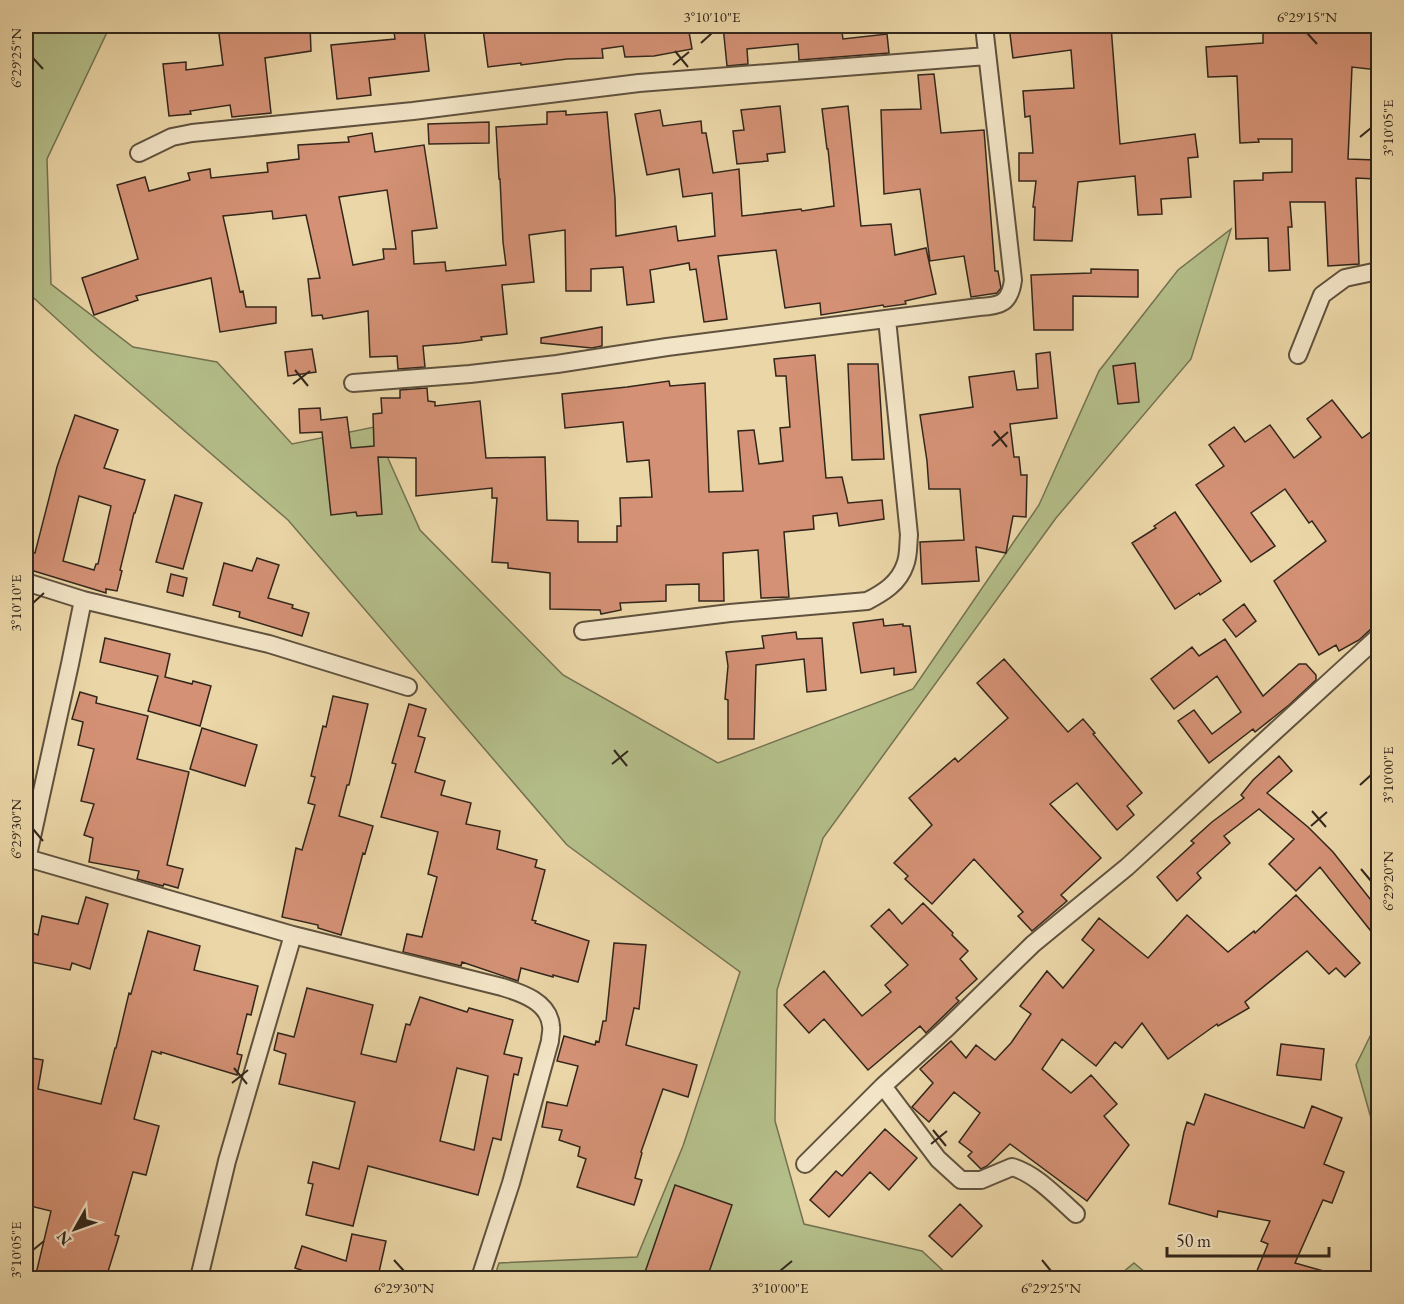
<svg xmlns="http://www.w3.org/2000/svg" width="1404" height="1304" viewBox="0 0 1404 1304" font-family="'EB Garamond',serif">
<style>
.green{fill:#b4be89;stroke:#737252;stroke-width:1.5}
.building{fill:#d49175;stroke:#32261b;stroke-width:1.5;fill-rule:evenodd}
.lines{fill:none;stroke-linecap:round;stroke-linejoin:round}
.minor-casing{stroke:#60523e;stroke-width:20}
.minor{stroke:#f2e4c6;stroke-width:16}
.ticks{fill:none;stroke:#32261b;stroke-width:2}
.neatline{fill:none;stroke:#32261b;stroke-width:2}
.ticks-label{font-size:15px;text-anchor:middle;fill:#32261b}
</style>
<rect width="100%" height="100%" fill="#ebd6a7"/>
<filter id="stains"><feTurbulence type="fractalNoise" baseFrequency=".00333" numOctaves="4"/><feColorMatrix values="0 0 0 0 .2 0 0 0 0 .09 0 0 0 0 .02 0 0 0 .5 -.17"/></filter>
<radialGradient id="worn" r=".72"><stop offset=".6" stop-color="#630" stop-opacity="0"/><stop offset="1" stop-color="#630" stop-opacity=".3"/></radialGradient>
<path class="green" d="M26 26H110L47 159 51 284 133 347 217 362 292 444 374 427 420 530 563 675 718 763 913 689 1039 505 1099 371 1178 270 1231 229 1191 359 1056 518 823 838 777 990 775 1121 804 1224 922 1251 951 1278H494L499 1263 637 1257 683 1146 740 972 567 845 288 520 92 351 26 291Z
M1378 1020V1143L1356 1065Z
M1134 1263 1152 1278H1116Z"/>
<path class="building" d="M218 26H310L311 51 265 58 271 113 232 117 230 105 190 111 191 114 169 116 163 64 186 62V70L223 65Z
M518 26H688L692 49 654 56 625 57 623 46 602 49 603 58 567 59 521 65V63L488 67 483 29Z
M723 26H841L843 39 887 34 889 53 799 60 798 44 747 49 748 64 727 66Z
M1009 26H1111L1120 144 1195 134 1198 157 1188 158 1191 197 1161 199 1162 214 1138 215 1135 176 1078 182 1072 241 1034 240 1035 207H1033L1036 181H1019V153H1033L1030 116 1025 117 1023 91 1074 88 1071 50 1013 58Z
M1357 26 1378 28V70L1352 67 1348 159 1376 160V179L1356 178 1359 264 1328 266 1325 202H1290L1292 227H1288L1290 270 1269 271 1268 238 1236 239 1234 181 1263 180V173L1292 172V139H1258L1259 142 1240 143 1237 76 1208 77 1206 47 1263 43V30L1356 32Z
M424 29 429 71 369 78 371 95 337 99 331 45 395 39 394 32Z
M934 74 941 133 984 130 995 271H998L1001 288 997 293 971 297 964 256 930 261 920 189 884 194 881 110 921 109 918 75Z
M780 106 785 152 767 154 768 161 737 164 733 131 744 130 741 110Z
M848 106 861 226 891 224 895 255 926 248 936 294 905 301 906 304 884 307 883 305 821 315 820 303 785 308 776 250 718 256 727 319 704 322 696 269 690 270 689 263 650 270 654 302 627 305 623 267 591 269V291H566L565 230 529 235 534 282 502 285 507 334 481 337 482 340 460 343 423 346 425 367 398 369 397 356 370 357 368 311 323 319 322 315 312 316 308 279 320 278 306 215 273 219 272 211 223 216 240 292 243 291 246 307H276V323L220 332 211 278 136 296 138 300 94 315 82 278 138 259 117 185 145 177 149 191 190 180 188 173 210 169 211 178 268 172 267 163 299 159 298 145 349 142 348 137 372 133 375 152 424 145 437 228 412 231 414 264 445 262 446 271 506 265 503 242 500 179H499L496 127 547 124V112L566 111V115L607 112 615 198 616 236 676 226 678 241 715 236 712 193 683 197 679 169 647 175 635 114 660 110 663 126 701 121 702 133H706L713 173 739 169 742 216 801 209 802 211 834 206 828 149H827L822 109ZM387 190 396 249H383L384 259 353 265 339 197Z
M489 122V143L429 144 428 124Z
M1091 269 1138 270V297L1073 296V330H1034L1031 275 1091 273Z
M602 327V346L592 348 541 343V338Z
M312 349 316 372 288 376 285 352Z
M1050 352 1057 418 1010 424 1014 457H1019L1021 475H1027L1026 517 1013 516 1006 553 976 547 979 581 922 584 920 542 964 540 960 489H929L927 461 920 415 973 407 969 377 1014 371 1017 390 1038 388 1036 354Z
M815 355 826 478 842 477 848 503 882 500 884 519 839 526 837 513 813 516 814 529 784 532 789 597 761 598 758 550 723 553 724 601H699V584L666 585V601L620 603 621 610 601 614 600 610 550 609V573L508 568V563L492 562 497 498H492V488L416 496V458L378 457 382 514 357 516 356 512 331 515 322 432 300 433 299 409 320 408 321 420 347 417 351 448 374 446 373 414 382 413 381 398H400V390L427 388 428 401 435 402V406L480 401 486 458 545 457 547 520 578 521V542H617V526H621L620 498 652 497 649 460 627 462 623 422 565 428 562 394 627 387 669 381 670 386 705 383 709 492 743 491 738 431 754 430 759 464 783 461 780 428 790 427 786 376H776L774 359Z
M1135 363 1139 402 1118 404 1113 366Z
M848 364H878L884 459 852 460Z
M1332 400 1362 438 1378 427V627L1371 629 1359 640 1339 651 1336 645 1319 655 1274 581 1326 541 1312 521 1309 523 1285 489 1251 513 1275 546 1251 562 1196 485 1224 466 1209 445 1234 427 1245 442 1270 425 1294 458 1321 437 1307 419Z
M75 415 118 430 104 468 145 480 135 513H134L120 570 122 571 117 591 106 589V593L34 571 26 570V552L35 553 57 467ZM79 496 111 506 98 564H96L94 570 63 561Z
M175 495 202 503 183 569 156 562Z
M1175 512 1221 581 1200 595 1199 593 1175 609 1132 543 1156 528 1154 526Z
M257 558 279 565 268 598 293 605 292 608 309 613 302 636 239 617 240 612 213 605 224 563 252 571Z
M171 574 187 578 183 596 167 592Z
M1244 604 1256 621 1236 637 1223 620Z
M883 619 884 626 903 624V626H910L916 672 894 675V668L861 673 853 623Z
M796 632 797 639 822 638 826 690 807 692 804 659 756 665 754 739H728V700L725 699 728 666 726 652 764 648 762 636Z
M105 638 170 654 165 677 192 684 193 681 211 686 200 726 148 711 158 676 100 662Z
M1225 639 1263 696 1299 664H1306L1316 675V680L1289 705 1255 732 1253 729 1209 763 1178 721 1194 710 1212 734 1241 712 1217 676 1174 709 1151 679 1192 647 1199 656Z
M1004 659 1068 732 1083 719 1095 733 1093 734 1142 793 1127 806 1134 815 1117 830 1077 783 1050 804 1101 858 1061 895 1067 901 1032 931 1018 916 1023 912 974 859 932 904 905 879 908 876 894 863 932 825 909 798 955 758 958 762 1008 718 977 683Z
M80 692 97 697 96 703 148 716 137 759 189 772 167 865 183 869 178 888 164 884 163 886 137 879 139 871 89 862 93 838 84 835 94 804 81 801 94 749 78 745 83 722 72 719Z
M333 696 368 704 349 785H347L339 816 373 826 365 854 363 853 341 935 318 928V925L282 917 296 848 302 850 315 805 308 803 315 777 311 776 323 726 326 727Z
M409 704 426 709 418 736 425 738 415 772 445 781 441 795 471 803 466 824 500 831 497 849 537 860 535 867 545 870 532 920 536 921 535 923 589 941 578 982 553 975V977L521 968 518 981 462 962 461 966 403 952 407 934 422 937 437 877 428 874 438 832 381 817 396 764 392 763Z
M202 728 257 745 245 786 190 769Z
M1279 756 1292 771 1267 793 1308 827 1333 852 1378 909V940L1320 867 1296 891 1269 864 1294 839 1259 809 1224 836 1230 843 1197 873 1201 878 1177 901 1157 877 1194 843 1191 841 1212 822 1244 798 1241 795 1253 780Z
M1296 895 1360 963 1345 977 1336 968 1329 974 1307 951 1245 1002 1249 1008 1218 1026 1217 1024 1168 1059 1142 1023 1122 1048 1115 1042 1096 1066 1062 1039 1042 1069 1071 1093 1091 1075 1117 1104 1104 1116 1129 1145 1087 1201 1010 1144 987 1166 981 1169 968 1156 972 1152 959 1142 980 1113 954 1092 929 1122 912 1107 933 1083 920 1069 951 1041 966 1058 976 1045 995 1060 1011 1043 1031 1014 1020 1006 1047 971 1063 988 1094 950 1082 940 1099 918 1148 958 1187 915 1228 952 1254 931 1255 933Z
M86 897 108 904 90 969 72 963 70 970 26 961V931L38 935 42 916 78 924Z
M923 903 953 933 952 935 968 951 960 959 977 979 956 998 959 1001 926 1033 920 1026 868 1070 824 1019 809 1033 784 1005 824 971 862 1016 891 992 885 985 908 965 871 926 889 909 902 924Z
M148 931 200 946 194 970 258 986 251 1015 247 1014 237 1054 242 1055 237 1075 161 1052V1054L152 1051 134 1119 159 1126 146 1175 133 1172 115 1235 119 1236 106 1278H35L51 1211 26 1205V1057L43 1060 38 1089 101 1104 115 1048H116L129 993 131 994Z
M614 943 646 945 639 1009 634 1008 626 1045 697 1065 688 1097 663 1089 641 1152 642 1153 635 1178 642 1180 634 1205 577 1187 586 1159 578 1156 580 1147 559 1140 562 1130 542 1127 547 1102 567 1106 578 1066 557 1061 564 1036 595 1045 596 1041 599 1042 603 1021H606Z
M307 988 373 1005 361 1054 396 1062 406 1024 410 1025 420 997 467 1012 469 1008 513 1020 504 1054 522 1058 518 1075 514 1074 501 1140 493 1138 478 1195 368 1166 353 1226 306 1215 313 1184 308 1183 313 1162 339 1169 355 1102 279 1084 286 1054 274 1050 278 1033 294 1037ZM457 1068 488 1076 474 1150 440 1141Z
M1281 1044 1324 1049 1321 1080 1277 1075Z
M1205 1094 1304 1128 1312 1106 1342 1118 1324 1164 1344 1172 1332 1203 1323 1200 1295 1263 1334 1274 1333 1278H1254L1268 1244 1261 1241 1270 1221 1218 1211 1217 1217 1169 1204 1184 1132 1187 1122 1194 1125Z
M885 1129 917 1158 889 1190 870 1172 829 1217 810 1200 836 1171 842 1176Z
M675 1185 732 1205 707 1278H643Z
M960 1204 982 1226 952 1257 929 1236Z
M352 1234 386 1241 379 1272 389 1275 388 1278H325L295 1268 302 1246 346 1261Z"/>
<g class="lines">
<defs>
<path id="minor" d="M139 153 172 137 192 133 413 111 639 83 987 56
M1298 355 1322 295 1345 278 1378 271
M353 383 470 374 557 364 667 347 979 307C1001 306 1010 303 1013 280L984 26
M26 582 83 600 269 644 408 687
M583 631 730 613 867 601C883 593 899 583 905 565 909 556 908 544 909 535L887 319
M27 858 293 935 502 987C522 993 549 1002 551 1026 552 1031 550 1036 550 1041L511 1183 480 1278
M26 864 70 664 83 600
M883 1086 938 1159 961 1180H981L1012 1167C1036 1174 1057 1197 1076 1214
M805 1164 883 1086 947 1028 1033 944 1127 867 1378 637
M199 1278 227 1161 293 935"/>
</defs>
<use href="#minor" class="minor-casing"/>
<use href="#minor" class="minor"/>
</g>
<path class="ticks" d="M1307 33 1317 44M701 43 712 33M675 51 688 67M33 58 43 69M673 65 689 52M1360 137 1371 128M295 370 308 386M293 384 310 371M994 431 1007 447M992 446 1008 432M33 603 44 593M614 750 627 766M612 764 628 751M1360 785 1371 775M1312 811 1326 827M1311 826 1327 812M33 829 43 841M1361 869 1371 881M234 1068 247 1084M232 1083 248 1070M933 1130 946 1146M931 1144 947 1131M33 1250 44 1241M394 1260 404 1271M1042 1260 1051 1271M780 1271 792 1261"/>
<rect width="1404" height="1304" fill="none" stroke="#ebd6a7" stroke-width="66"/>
<g transform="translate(75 1229) rotate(230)" stroke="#f2e4c6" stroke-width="4.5" paint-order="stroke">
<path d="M0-4.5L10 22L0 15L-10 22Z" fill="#32261b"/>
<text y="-9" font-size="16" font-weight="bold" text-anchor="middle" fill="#32261b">N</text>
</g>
<path d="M1167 1247v9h162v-9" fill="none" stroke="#32261b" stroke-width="3"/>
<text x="1176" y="1247" font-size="18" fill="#32261b" stroke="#f2e4c6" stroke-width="4.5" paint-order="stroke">50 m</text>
<rect x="33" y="33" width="1338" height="1238" class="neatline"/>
<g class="ticks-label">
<text x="712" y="22">3°10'10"E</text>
<text x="1307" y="22">6°29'15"N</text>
<text transform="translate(16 58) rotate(-90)" y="5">6°29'25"N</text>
<text transform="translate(1388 128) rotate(-90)" y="5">3°10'05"E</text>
<text transform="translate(16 603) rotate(-90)" y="5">3°10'10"E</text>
<text transform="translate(1388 775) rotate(-90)" y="5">3°10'00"E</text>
<text transform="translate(16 829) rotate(-90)" y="5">6°29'30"N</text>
<text transform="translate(1388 881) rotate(-90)" y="5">6°29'20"N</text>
<text transform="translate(16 1250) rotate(-90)" y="5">3°10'05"E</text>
<text x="404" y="1293">6°29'30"N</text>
<text x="780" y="1293">3°10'00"E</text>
<text x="1051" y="1293">6°29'25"N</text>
</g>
<rect width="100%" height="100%" filter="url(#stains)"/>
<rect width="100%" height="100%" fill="url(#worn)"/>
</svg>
